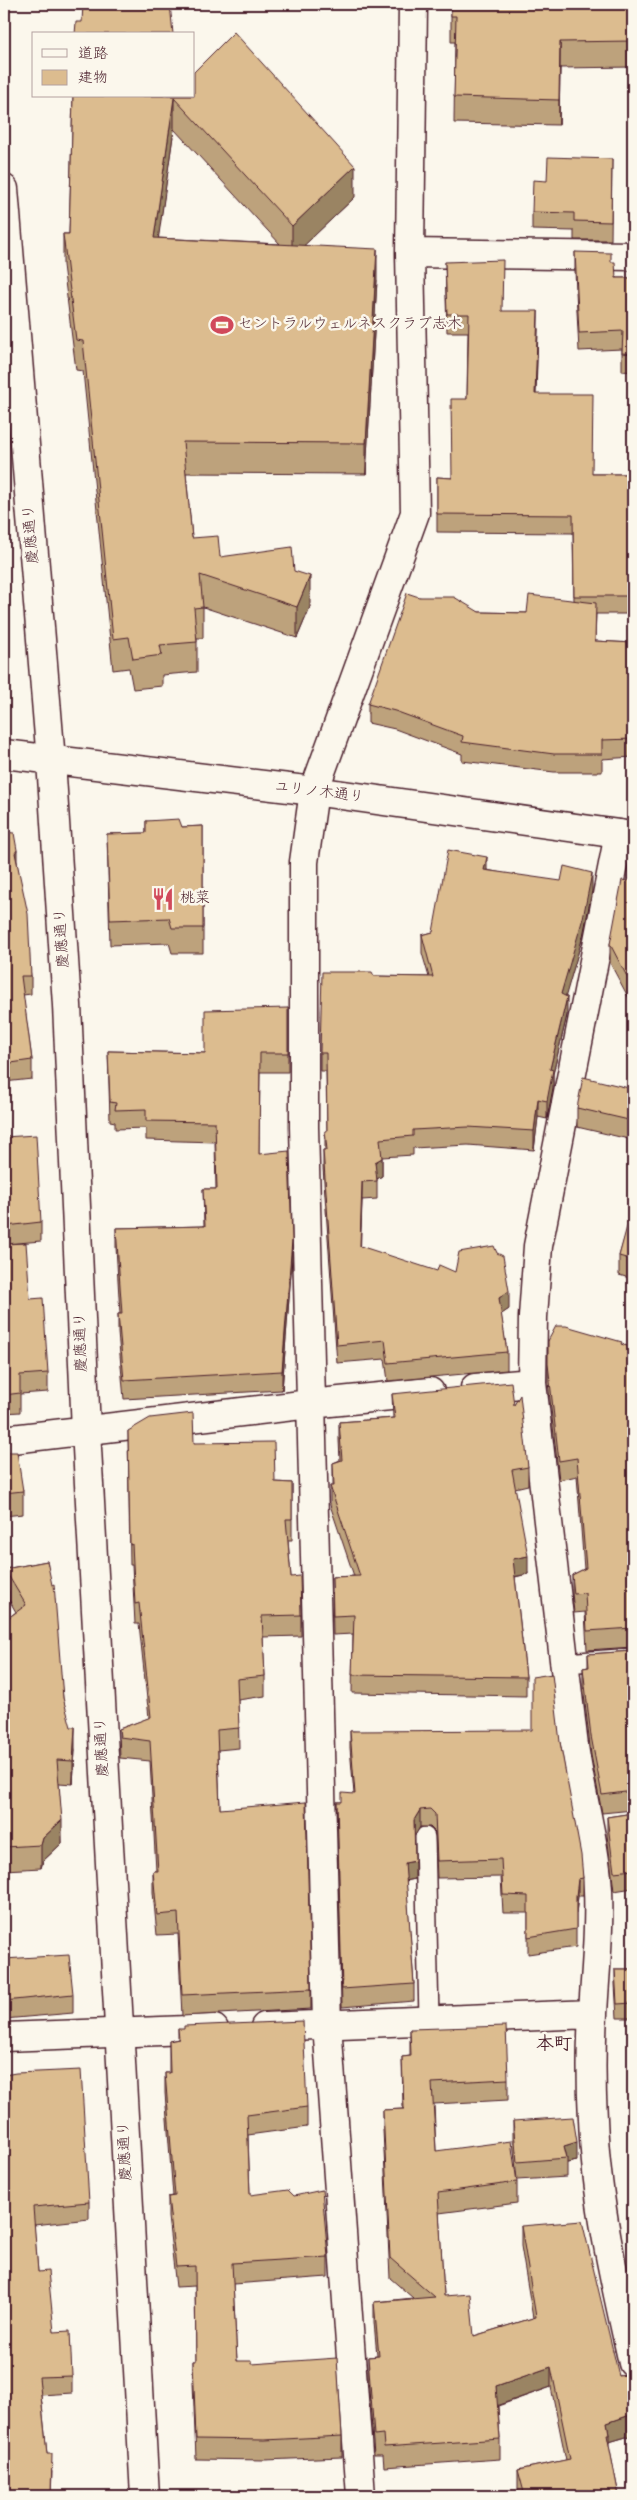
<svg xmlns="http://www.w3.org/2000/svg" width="637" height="2500" viewBox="0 0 637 2500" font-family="'Gochi Hand','Klee One',sans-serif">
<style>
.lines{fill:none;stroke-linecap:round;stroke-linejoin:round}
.lane-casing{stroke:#4a1f2b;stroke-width:22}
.street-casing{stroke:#4a1f2b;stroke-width:31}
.secondary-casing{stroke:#4a1f2b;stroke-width:31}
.primary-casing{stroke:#4a1f2b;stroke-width:31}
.lane{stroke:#fbf7ec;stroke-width:19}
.street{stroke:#fbf7ec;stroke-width:28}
.secondary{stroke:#fbf7ec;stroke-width:28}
.primary{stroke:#fbf7ec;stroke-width:28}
.wall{fill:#bda27b;stroke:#4a1f2b;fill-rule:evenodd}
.shaded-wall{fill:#9a8464;stroke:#4a1f2b}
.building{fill:#dcbc8f;stroke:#4a1f2b}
.labels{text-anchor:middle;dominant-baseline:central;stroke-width:5;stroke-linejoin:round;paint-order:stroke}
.poi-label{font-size:15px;fill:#4a1f2b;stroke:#fbf7ec;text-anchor:start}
.street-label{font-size:15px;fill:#4a1f2b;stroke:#fbf7ec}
.quarter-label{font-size:18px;font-weight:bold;fill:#4a1f2b;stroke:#fbf7ec}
</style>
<rect width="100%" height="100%" fill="#fbf7ec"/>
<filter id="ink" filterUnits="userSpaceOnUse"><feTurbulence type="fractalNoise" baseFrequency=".02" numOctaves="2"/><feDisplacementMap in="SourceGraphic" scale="10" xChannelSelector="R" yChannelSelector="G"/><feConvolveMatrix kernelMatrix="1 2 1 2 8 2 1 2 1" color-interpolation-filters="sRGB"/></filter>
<g filter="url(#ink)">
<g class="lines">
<defs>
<path id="lane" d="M565 1663 633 1658
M425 1837 429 2019"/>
<path id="street" d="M410 253 633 256
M532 1383 533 1317 538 1246 619 834
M475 1388 532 1383C546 1501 559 1620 573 1738 579 1789 595 1839 598 1890 600 1932 595 1973 593 2014 591 2049 591 2084 593 2119 596 2201 615 2283 633 2363
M4 1440 310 1404 430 1392
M265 2027 593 2014
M4 2037 214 2029
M361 2496 327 2024 304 1127V862L314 791 415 513 410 253 413 4"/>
<path id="secondary" d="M4 754 314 791 633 836"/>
<path id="primary" d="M4 189 51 761 67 1005 86 1430 145 2496"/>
</defs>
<use href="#lane" class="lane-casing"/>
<use href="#street" class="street-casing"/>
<use href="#secondary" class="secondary-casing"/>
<use href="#primary" class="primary-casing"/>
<use href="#lane" class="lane"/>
<use href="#street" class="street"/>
<use href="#secondary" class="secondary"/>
<use href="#primary" class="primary"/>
</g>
<path class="wall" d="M451 4H633V67L560 68 559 125 454 123 455 42H451Z
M73 96H194L355 197 304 245 377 280 366 474 186 473 192 538 220 557 294 571 310 607 297 638 203 607V638H197V672L162 675V686L133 689 129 668 113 670 83 371 76 370 63 265V234H69ZM174 129 280 244 158 238Z
M612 159 611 240H574V231L532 230V212L547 181Z
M575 252 611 262 616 278H633V372L622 371V349L579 351 575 271Z
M445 262 502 311 538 329 536 394 592 474H633V614H596L595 641 633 643V757L602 759V772H554L462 761V754L395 729 368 723V704L419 597 479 612 527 613 574 601 573 533 437 532V477L452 478 467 399 468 332H447Z
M146 821 182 827 203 826V953H172L169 943 110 945 107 834 146 833Z
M4 832 17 862 31 976V994L23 995 32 1060V1079L4 1082Z
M487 870 592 891 583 936 565 996 567 1015 553 1074V1088L547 1119 538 1117 534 1150 468 1145 413 1148V1155L382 1157V1176L377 1179V1199L362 1200 360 1246 509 1309 501 1314 507 1352V1370L388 1381 385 1359 337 1363 323 1168V1150H325V1131H327L326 1071H320V1053L374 976 429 977 422 953V935L433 932Z
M633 878V1006L610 963V944L627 881Z
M288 1008V1072H260L259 1154 292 1259 282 1390 124 1399 118 1333V1314H120L116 1247V1228L204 1226 203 1189H216L215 1142 146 1140V1128L115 1129V1122L110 1121 108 1051 205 1053Z
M633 1089V1140L577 1127V1108Z
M4 1137 41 1222V1241L6 1244 30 1299 48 1373V1392L20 1394V1412L4 1413V1244H6L4 1197Z
M633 1209V1279L619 1275V1256Z
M548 1341 622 1344 633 1348V1647L587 1650 585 1612 574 1613 572 1593V1575L584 1569 577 1476 559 1480 548 1382Z
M392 1394 514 1405 528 1467V1485L515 1488 528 1574 515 1577 526 1677V1696L352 1693 353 1634 333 1635 332 1577 354 1576 330 1505V1486H333V1463L340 1460 339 1440V1422L393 1418Z
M128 1431 194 1443 275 1482 292 1483V1540H288L291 1577 301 1615V1636L263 1637 265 1676V1696L238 1700 239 1748 218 1750 220 1809 311 1989V2009L182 2016 178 1934 157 1935 153 1892V1871H156L150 1761 120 1758 119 1729 149 1718 139 1624H135L132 1565H130Z
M4 1452 23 1491V1514L4 1516Z
M47 1561 63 1698 75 1750 73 1784 59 1783 62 1843 43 1861 41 1868 4 1870V1621L16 1612 9 1600V1615L4 1618V1564L5 1569Z
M633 1651V1810L602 1813 591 1755 583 1686V1668L588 1667V1654Z
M350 1731 560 1742 583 1878V1896H578L576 1913V1947L528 1954V1913H503L501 1877 437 1878 435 1832 430 1827H420L414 1837 415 1879 406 1881 414 1984V2001L342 2007 337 1802H342L354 1794 350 1748Z
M633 1813V1888L614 1891 607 1835V1817Z
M4 1959 73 1994V2013L4 2019Z
M615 1969H633V2018H617L615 1984Z
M178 2029 307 2107V2127L248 2135 250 2195 328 2257V2277L233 2284 237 2361 252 2364 342 2436V2457L265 2460 196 2459 193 2382V2361H196L195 2286 176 2287 168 2217V2197L173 2196 165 2093V2073H169V2041L178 2039Z
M410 2029 508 2079V2100L434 2104 436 2151 517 2182V2203L439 2213 444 2296 474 2336 533 2318 521 2246V2226L619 2376 633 2374V2435L609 2442V2446L619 2496H520L518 2490V2470L566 2460 551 2387 498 2406 500 2439V2459L384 2467 383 2455H374L368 2377V2357L377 2356 374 2322V2302L413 2298 390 2278 383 2130V2110L403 2109 402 2057 410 2056Z
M4 2075 89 2202V2219L34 2225 38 2272 54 2332 72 2376V2393L41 2395 47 2454 52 2472 51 2496Z
M513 2121 577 2161 567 2163V2177L517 2180 513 2140Z
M632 2170H633V2198L632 2191Z"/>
<path class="shaded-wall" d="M560 42V68L559 125V100Z
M174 98V129L154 269V238Z
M355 166V197L292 257V226Z
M377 249V280L366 474V443Z
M538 311V329L535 412V394Z
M310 576V607L297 638V607Z
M17 850V868L15 853Z
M487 857V875L484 870Z
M592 873V891L583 936 561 1012V994Z
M567 997V1015L553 1074V1088L547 1119V1101L550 1069Z
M538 1099V1117L534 1150V1131Z
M382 1158V1176L375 1180V1162Z
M362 1182V1200L360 1264V1246Z
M292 1240V1259L282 1390V1371Z
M509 1291V1309L499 1316V1298Z
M528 1556V1574L513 1577V1559Z
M9 1592V1615L4 1618V1595Z
M75 1727V1750L73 1784V1761Z
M420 1810V1827L414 1837V1820Z
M62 1820V1843L43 1861 41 1868V1845L43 1838Z
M415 1861V1879L405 1881V1863Z
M578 1879V1896L576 1914V1896Z
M577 2142V2161L567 2163V2158L564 2146Z
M551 2367V2387L496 2406V2386Z
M633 2414V2435L609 2442V2435L607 2423Z"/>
<path class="building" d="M83 4H170L173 34H75L76 22H82Z
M451 4H633V41L560 42 559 100 454 97 456 16H451Z
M234 32 355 166 292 226 174 98 154 238 377 249 366 443 183 442 192 538 218 536 220 557 292 547 294 571 310 576 297 607 200 575 203 607 194 608 197 642 160 645 162 655 133 659 129 637 113 639 83 341 76 340 63 234H69L73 96H194V72Z
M548 157 612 159 611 222 574 221V213L532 212 533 180 547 181Z
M575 252 611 253V262H615L616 278H633V354L622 353 623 331 579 333Z
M503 260 502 311H538L535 394H593L592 474H633V596H574L573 515 437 514V477L452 478 451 399H467L469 314H447L445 262Z
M407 593 419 597H454L479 612 527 613 529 595 596 603 595 641 633 643V739L602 740V754H554L462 742 463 736 395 711 368 704Z
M179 819 182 827 203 826V928H172L169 918 110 920 107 834 146 833V821Z
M4 832 14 833 17 850 15 853 28 914 31 976H21L32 1060 4 1064Z
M448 850 487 857 484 870 561 881 564 866 592 873 583 918 561 994 567 997 550 1069 553 1070 547 1101 538 1099 534 1131 468 1127 413 1130V1136L380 1139 382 1158 375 1162 377 1181 362 1182 360 1246 437 1271 439 1265 455 1272 459 1252 494 1246 497 1253 503 1256 509 1291 499 1298 507 1352 388 1363 385 1340 337 1345 323 1150H327L325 1131H327L326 1053H320L322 972H372L374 976 433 977 422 935 433 932Z
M633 878V988L610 944 622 880 627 881Z
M288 1008V1053H260L259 1154 289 1151 292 1240 282 1371 124 1380 118 1314H122L116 1228 205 1226 203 1189H217L215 1122 146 1121V1109L115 1110 116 1103 110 1102 108 1051 205 1053V1010Z
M583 1077 633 1089V1121L577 1108Z
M36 1135 41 1222 6 1226 4 1178V1137Z
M632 1208 633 1209V1260L619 1256Z
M26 1243 30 1299 43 1298 48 1373 20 1375V1393L4 1395V1244Z
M556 1326H566L622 1342 621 1344 633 1348V1628L587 1631 585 1593 574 1594 572 1575 586 1568 577 1458 559 1461 548 1364V1341Z
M511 1382 514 1405 520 1395 528 1467 512 1470 528 1556 513 1559 526 1677 352 1675 354 1615 333 1616 332 1577 360 1576 330 1486H334L333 1463 342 1460 339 1422 395 1418 392 1394Z
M193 1413 194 1443 274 1442 275 1482 292 1483V1519H286L291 1577 300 1576 301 1615 262 1616 265 1676 237 1679 239 1728 217 1730 220 1809 306 1802 311 1989 182 1995 178 1913 157 1915 153 1871H158L150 1741 120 1737 119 1729 151 1717 139 1603 135 1604 132 1544 130 1545 128 1431 150 1418Z
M4 1452H17L23 1491 4 1493Z
M47 1561 52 1585 54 1584 63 1698 71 1727H75L73 1761 57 1760 62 1820 43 1838 41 1845 4 1847V1621L26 1605 5 1570 9 1592 4 1595V1564L5 1569Z
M633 1651V1791L602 1795 591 1736 583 1668 589 1667 588 1654Z
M552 1674 560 1742 581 1855 583 1878 578 1879 576 1896V1929L528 1937V1896L503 1895 501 1859 437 1861 435 1814 430 1809 420 1810 414 1820 415 1861 405 1863 414 1984 342 1989 337 1802H342V1793L355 1794 350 1731 532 1730V1677Z
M633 1813V1870L614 1872 607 1817Z
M69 1955 73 1994 4 2001V1959Z
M615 1969H633V2003L617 2004Z
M303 2021 307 2107 247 2115 250 2195 288 2190 294 2196 322 2190 328 2257 232 2263 237 2361H252V2364L337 2358 342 2436 265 2440 196 2439 193 2361H196L195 2266 176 2267 168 2197 175 2196 165 2073H170L169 2041 179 2039 178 2029H184V2026Z
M506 2026 508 2079 432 2083 436 2151 511 2141 517 2182 438 2193 444 2296 470 2294 474 2336 536 2317 521 2226 582 2221 619 2376 633 2374V2414L607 2423 609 2435H607L619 2496H525L518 2470 570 2459 551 2367 496 2386 500 2439 384 2447 383 2434 374 2435 368 2357 379 2356 374 2302 435 2297 390 2258 383 2110 404 2109 402 2057 411 2056 410 2029Z
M81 2070 89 2202 33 2207 38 2272 48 2271 54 2332 70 2331 72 2376 39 2377 47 2454H52L51 2496H4V2075L16 2073Z
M573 2117 577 2142 564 2146 567 2158 517 2162 513 2121Z"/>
</g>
<defs>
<symbol id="stadium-bare" viewBox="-9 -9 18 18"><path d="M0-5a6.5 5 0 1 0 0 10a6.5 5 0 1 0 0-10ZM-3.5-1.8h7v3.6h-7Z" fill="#d1495b" stroke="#fbf7ec" stroke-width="2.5" paint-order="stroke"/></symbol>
<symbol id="restaurant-bare" viewBox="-9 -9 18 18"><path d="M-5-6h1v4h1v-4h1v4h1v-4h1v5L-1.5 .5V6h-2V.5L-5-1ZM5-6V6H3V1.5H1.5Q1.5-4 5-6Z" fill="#d1495b" stroke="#fbf7ec" stroke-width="2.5" paint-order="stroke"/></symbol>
</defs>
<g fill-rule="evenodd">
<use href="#stadium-bare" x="206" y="309" width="32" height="32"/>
<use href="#restaurant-bare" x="147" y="883" width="32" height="32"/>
</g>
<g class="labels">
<g class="poi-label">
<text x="238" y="325">セントラルウェルネスクラブ志木</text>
<text x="180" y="899">桃菜</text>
</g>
<g class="street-label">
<text transform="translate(32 534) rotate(-95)">慶應通り</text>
<text transform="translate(319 793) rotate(7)">ユリノ木通り</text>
<text transform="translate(63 938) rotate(-94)">慶應通り</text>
<text transform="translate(82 1342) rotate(-92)">慶應通り</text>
<text transform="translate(103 1747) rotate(-93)">慶應通り</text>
<text transform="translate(126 2151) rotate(-93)">慶應通り</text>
</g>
<g class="quarter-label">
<text x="554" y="2045">本町</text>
</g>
</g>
<rect width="637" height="2500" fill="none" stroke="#fbf7ec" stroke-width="20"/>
<rect x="10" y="10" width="617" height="2480" fill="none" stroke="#4a1f2b" stroke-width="2" filter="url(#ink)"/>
<rect x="32" y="32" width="162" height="65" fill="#fbf7ec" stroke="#b4a19f"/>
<rect x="42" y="49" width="25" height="8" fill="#fbf7ec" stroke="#b4a19f"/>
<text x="78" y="58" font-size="15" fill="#4a1f2b">道路</text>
<rect x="42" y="70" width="25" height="15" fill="#dcbc8f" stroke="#b4a19f"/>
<text x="78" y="82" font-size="15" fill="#4a1f2b">建物</text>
</svg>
